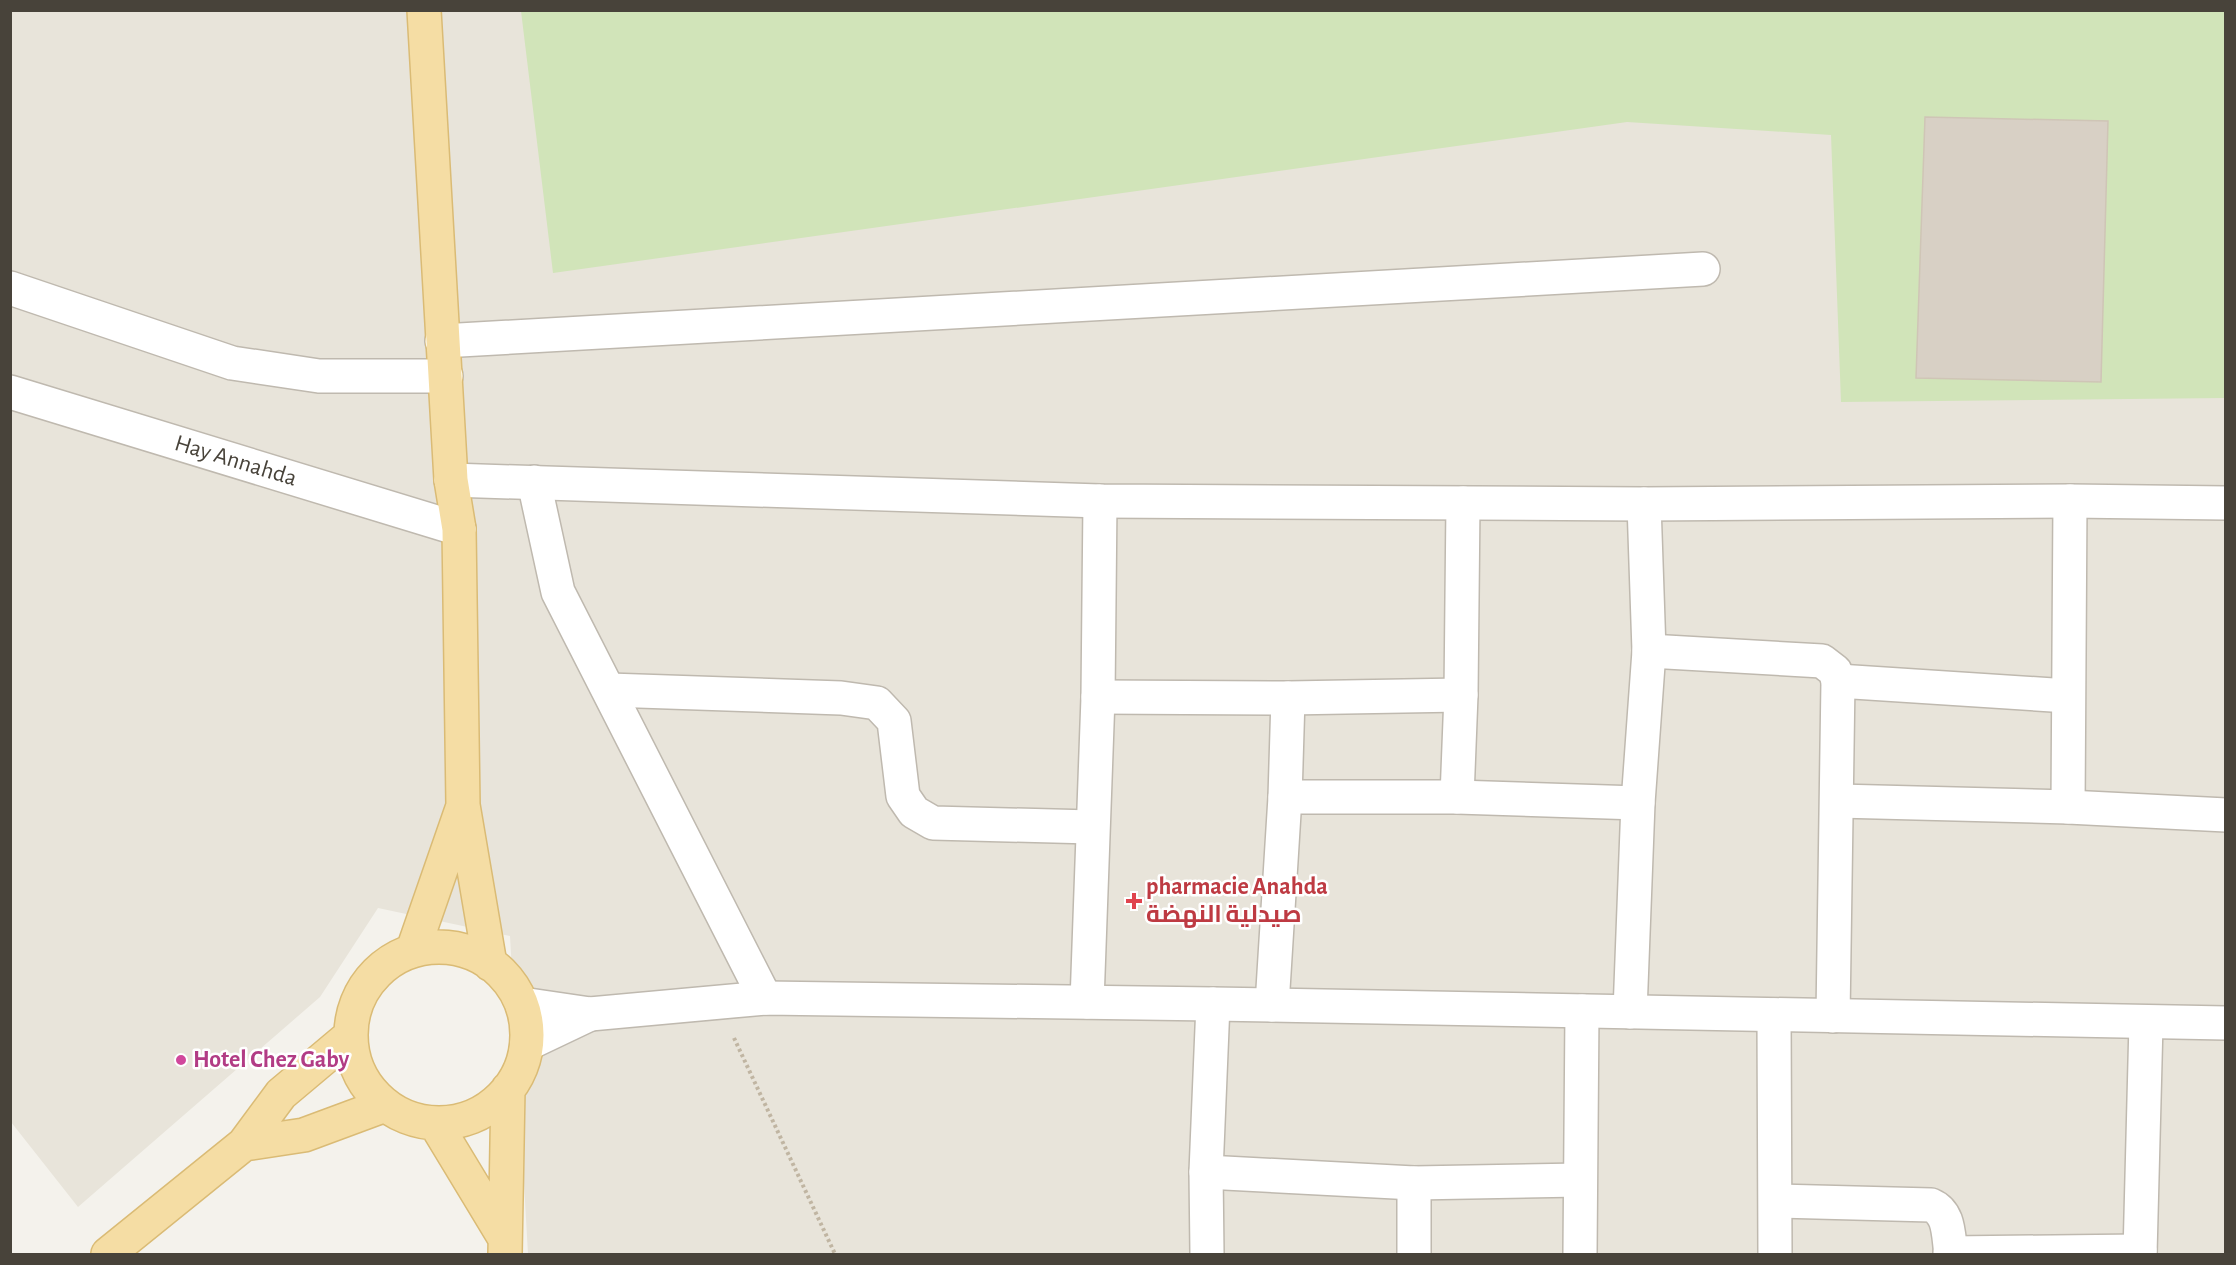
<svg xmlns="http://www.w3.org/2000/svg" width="2236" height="1265" viewBox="0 0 2236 1265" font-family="'Alegreya Sans',Cairo,sans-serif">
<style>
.residential{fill:#e8e4da}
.green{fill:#d1e4b9}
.building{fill:#d8d0c5;stroke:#cfc5b6;stroke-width:1.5}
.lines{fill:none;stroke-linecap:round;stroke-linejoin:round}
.minor-casing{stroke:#bfb9af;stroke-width:36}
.major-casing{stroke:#dabb75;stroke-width:36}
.path{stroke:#c0b5a2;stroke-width:4;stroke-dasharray:3 3;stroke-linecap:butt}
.minor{stroke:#fff;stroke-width:33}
.major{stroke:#f5dda4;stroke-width:33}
.health-dot{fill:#e0444e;stroke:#fff;stroke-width:2}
.hotel-dot{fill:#d1479c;stroke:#fff;stroke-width:2}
.labels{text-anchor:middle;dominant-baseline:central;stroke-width:5;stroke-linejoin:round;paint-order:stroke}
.street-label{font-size:24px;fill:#48433a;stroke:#fff}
.health-label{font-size:24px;font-weight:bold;fill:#be3a42;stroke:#fff;text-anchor:start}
.hotel-label{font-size:24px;font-weight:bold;fill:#b23c85;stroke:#fff;text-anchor:start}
</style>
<rect width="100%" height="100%" fill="#f4f2ec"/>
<path class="residential" d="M10 11H2225V1254H528L510 936 378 908 320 997 78 1207 11 1122Z"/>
<path class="green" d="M521 11H2225V398L1841 402 1831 135 1627 122 553 273Z"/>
<path class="building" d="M1925 117 2108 121 2101 382 1916 378Z"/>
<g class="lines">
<defs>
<g id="minor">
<path d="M10 288 232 363 319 376H446"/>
<path d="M442 341 1703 269"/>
<path id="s1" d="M10 392 459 529"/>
<path d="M451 480 1100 501 1644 504 2070 501 2226 503"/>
<path d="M534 482 558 592 765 998"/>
<path d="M1649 651 1822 661 1835 671 1838 681 1833 1016"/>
<path d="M1838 681 2068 696"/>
<path d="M609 690 841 698 877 703 894 721 903 796 914 812 933 823 1092 827"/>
<path d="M1098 697 1288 698 1461 695"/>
<path d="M1285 797H1457L1638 803"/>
<path d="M1457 797 1461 695 1463 503"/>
<path d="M1838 801 2068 807 2226 815"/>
<path d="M2068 807 2070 501"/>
<path d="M1087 1002 1098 697 1100 501"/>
<path d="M522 1004 590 1014 765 998 1213 1004 2226 1023"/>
<path d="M1272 1005 1285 797 1288 698"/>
<path d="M1630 1012 1638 803 1649 651 1644 504"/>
<path d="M1774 1015 1775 1254"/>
<path d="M527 1044 590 1014"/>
<path d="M1206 1172 1414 1183 1580 1180"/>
<path d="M1414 1183V1254"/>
<path d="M1776 1201 1931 1205C1950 1213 1948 1235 1951 1254"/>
<path d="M1950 1253 2140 1251"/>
<path d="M1207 1254 1206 1172 1213 1004"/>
<path d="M1580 1254 1582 1011"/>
<path d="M2140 1254 2146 1023"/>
</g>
<path id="major" d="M424 10 451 480 459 529 463 805 490 964
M351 1035a88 88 0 1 1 176 0a88 88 0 1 1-176 0Z
M413 950 462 809
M435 1123 504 1237
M244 1144 304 1135 385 1105
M108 1254 244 1144 281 1094 350 1036
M505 1254 508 1089"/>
</defs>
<use href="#minor" class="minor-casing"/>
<use href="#major" class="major-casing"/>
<path class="path" d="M734 1038 835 1254"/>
<use href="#minor" class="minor"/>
<use href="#major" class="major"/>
</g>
<path class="health-dot" d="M1131 892h6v6h6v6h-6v6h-6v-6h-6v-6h6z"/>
<circle class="hotel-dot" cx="181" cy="1060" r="6"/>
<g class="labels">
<g class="street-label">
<text stroke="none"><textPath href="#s1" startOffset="236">Hay Annahda</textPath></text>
</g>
<g class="health-label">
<text x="1146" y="887">pharmacie Anahda<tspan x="1146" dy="28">صيدلية النهضة</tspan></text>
</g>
<g class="hotel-label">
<text x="193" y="1060">Hotel Chez Gaby</text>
</g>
</g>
<rect width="2236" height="1265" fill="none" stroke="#48433a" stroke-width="24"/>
</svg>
